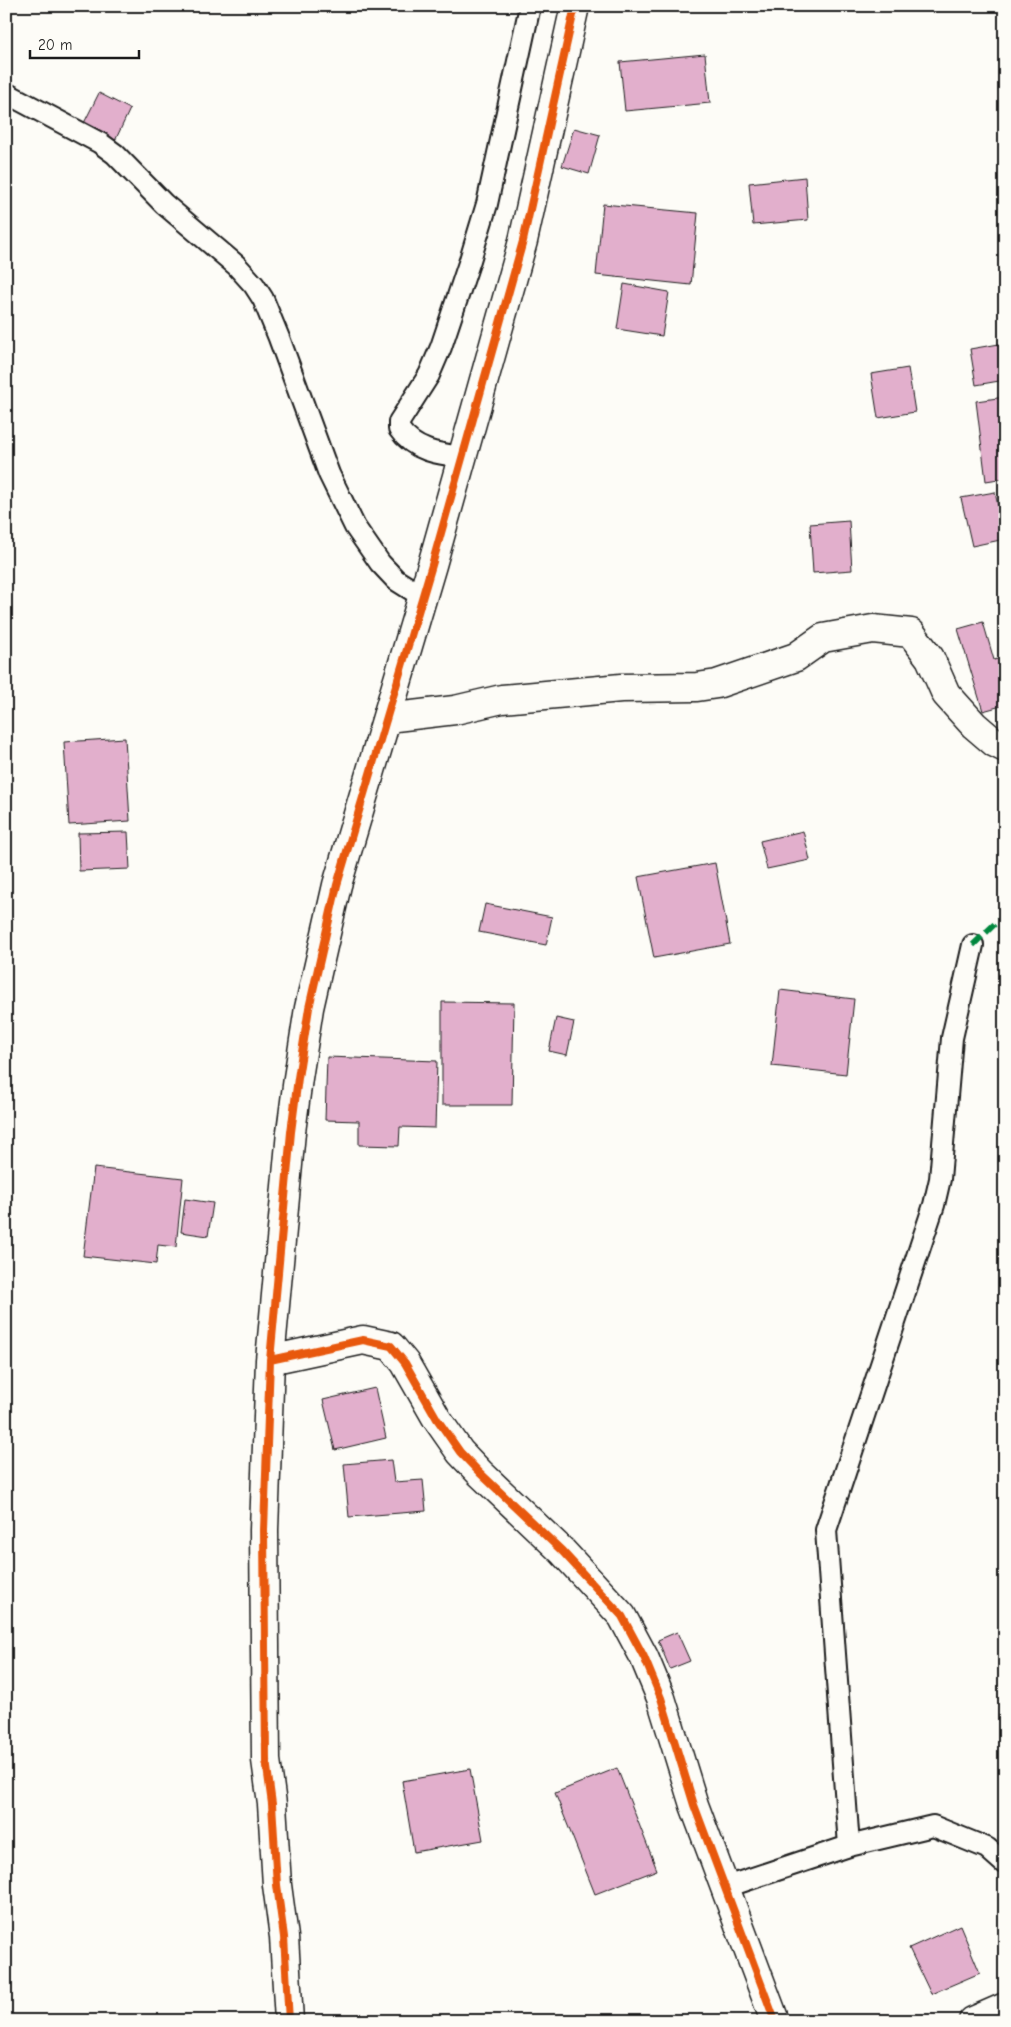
<svg xmlns="http://www.w3.org/2000/svg" width="1011" height="2027" viewBox="0 0 1011 2027" font-family="'Comic Neue',sans-serif">
<style>
.building{fill:#e2afcc;stroke:#1c1c1c}
.lines{fill:none;stroke-linecap:round;stroke-linejoin:round}
.lane-casing{stroke:#1c1c1c;stroke-width:24}
.street-casing{stroke:#1c1c1c;stroke-width:31}
.lane{stroke:#fdfcf7;stroke-width:20}
.street{stroke:#fdfcf7;stroke-width:28}
.quiet{stroke:#00873e;stroke-width:6;stroke-dasharray:12 6;stroke-linecap:butt}
.cycleway-casing{stroke:#fdfcf7;stroke-width:11}
.cycleway{stroke:#e8590c;stroke-width:8}
</style>
<rect width="100%" height="100%" fill="#fdfcf7"/>
<filter id="ink" filterUnits="userSpaceOnUse"><feTurbulence type="fractalNoise" baseFrequency=".02" numOctaves="2"/><feDisplacementMap in="SourceGraphic" scale="10" xChannelSelector="R" yChannelSelector="G"/><feConvolveMatrix kernelMatrix="1 2 1 2 8 2 1 2 1" color-interpolation-filters="sRGB"/></filter>
<g filter="url(#ink)">
<path class="building" d="M705 54 710 103 625 111 620 62Z
M99 93 130 109 114 143 82 127Z
M574 128 600 135 589 174 562 166Z
M805 177 808 220 753 225 749 183Z
M603 204 698 213 691 285 596 275Z
M624 284 669 292 662 336 617 329Z
M1005 343V380L976 385 970 349Z
M908 368 915 412 878 418 871 374Z
M1005 397V443L1002 444 1005 478 986 481 976 401Z
M995 492 1005 539 972 546 961 498Z
M849 521 852 570 813 573 810 524Z
M983 622 994 660 1005 657V705L983 711 958 629Z
M125 738 130 821 69 825 64 742Z
M803 831 810 860 767 869 760 841Z
M128 832 130 869 79 871 78 833Z
M715 863 730 944 654 958 638 877Z
M485 904 552 917 546 945 479 932Z
M780 990 854 999 846 1074 772 1066Z
M442 1002 514 1003 512 1105H442Z
M556 1018 574 1022 567 1055 549 1051Z
M327 1057 437 1061 435 1128 400 1127 399 1146 359 1145V1121L325 1120Z
M94 1168 183 1178 176 1247 158 1245 156 1264 83 1256Z
M185 1199 213 1203 208 1236 181 1232Z
M375 1388 386 1438 335 1450 323 1400Z
M391 1460 394 1482 423 1480 426 1511 349 1517 344 1464Z
M677 1632 690 1661 670 1669 658 1640Z
M617 1768 657 1870 595 1894 555 1793Z
M470 1769 483 1840 414 1852 402 1781Z
M960 1925 980 1973 931 1994 909 1948Z"/>
<g class="lines">
<defs>
<path id="lane" d="M6 93 100 143 115 154 164 204 236 265 254 285 263 299 279 338 329 474 355 527 380 563 396 580 423 597
M463 457C438 454 414 451 399 429V422L429 375 441 347 470 260 487 204 530 6
M849 1846 826 1530 934 1205 940 1179 952 1038 973 945
M726 1887 849 1846 933 1826 987 1848 1005 1864"/>
<path id="street" d="M387 718 455 710 502 699 621 688 697 687 717 684 796 657 823 638 873 629 911 633 930 658 946 694 974 725 995 743 1005 748
M270 1360 363 1340 391 1346 405 1363 437 1419 460 1452 480 1473 562 1551 622 1616 644 1657 661 1698 694 1805 775 2021
M289 2021 284 1937 277 1885 272 1804 266 1760 264 1530 270 1360 291 1132 298 1078 309 1008 337 885 432 565 523 241 575 6
M973 2021 1005 2007"/>
</defs>
<use href="#lane" class="lane-casing"/>
<use href="#street" class="street-casing"/>
<use href="#lane" class="lane"/>
<use href="#street" class="street"/>
<path class="quiet" d="M973 945 1005 914"/>
<defs>
<path id="cycleway" d="M270 1360 363 1340 391 1346 405 1363 437 1419 460 1452 480 1473 562 1551 622 1616 644 1657 661 1698 694 1805 775 2021
M289 2021 284 1937 277 1885 272 1804 266 1760 264 1530 270 1360 291 1132 298 1078 309 1008 337 885 432 565 523 241 575 6"/>
</defs>
<use href="#cycleway" class="cycleway-casing"/>
<use href="#cycleway" class="cycleway"/>
</g>
</g>
<rect width="1011" height="2027" fill="none" stroke="#fdfcf7" stroke-width="25"/>
<rect x="12" y="12" width="986" height="2002" fill="none" stroke="#1c1c1c" stroke-width="2" filter="url(#ink)"/>
<path d="M30 50v8h109v-8" fill="none" stroke="#1c1c1c" stroke-width="2.5"/>
<text x="38" y="50" font-size="15" fill="#1c1c1c" stroke="#fdfcf7" stroke-width="4" paint-order="stroke">20 m</text>
</svg>
